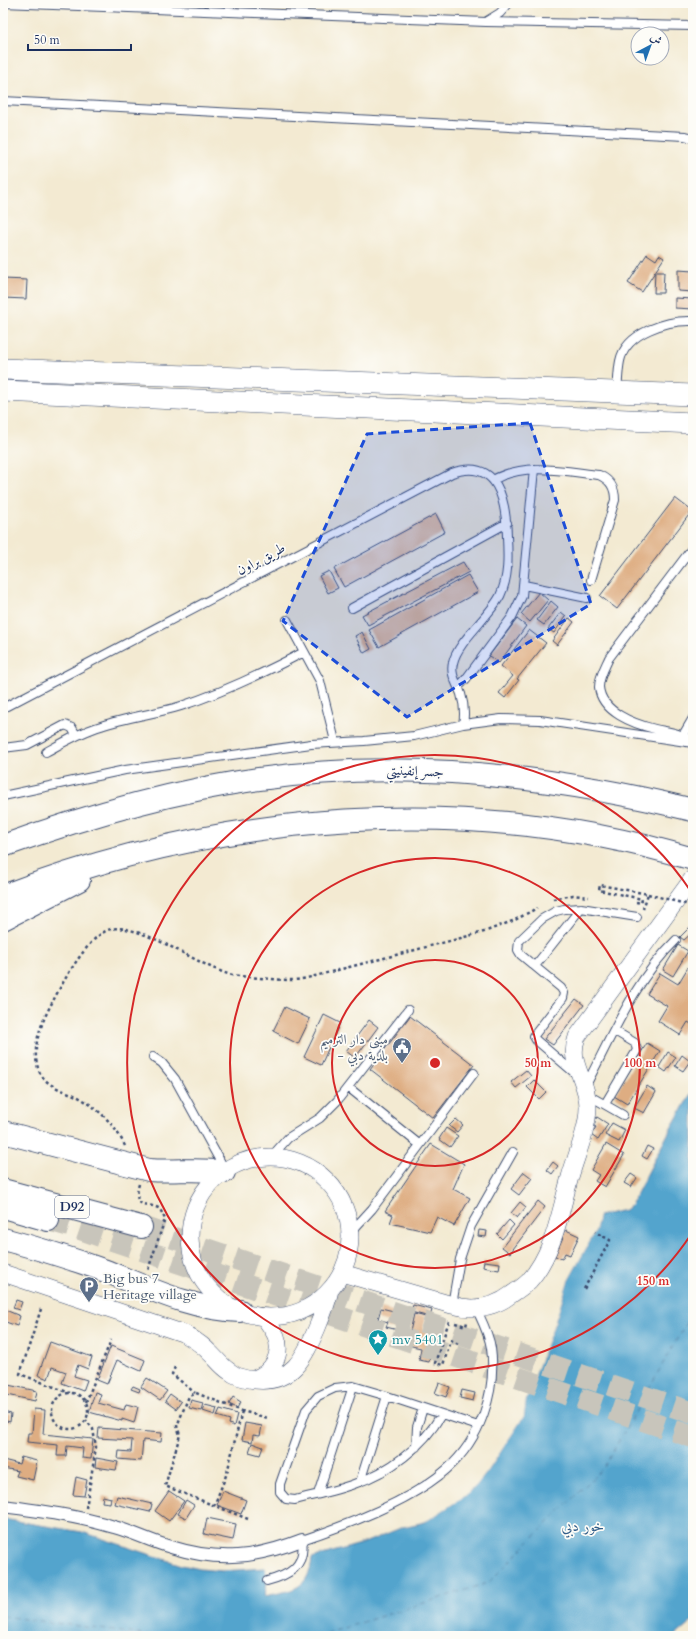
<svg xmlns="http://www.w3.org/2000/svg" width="696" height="1639" viewBox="0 0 696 1639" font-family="Cardo,Amiri,serif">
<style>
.water{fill:#52a4cd;stroke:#366a96}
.pier{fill:#f3ead2}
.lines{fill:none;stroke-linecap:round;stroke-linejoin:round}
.ferry{stroke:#315e8a;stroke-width:1;stroke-dasharray:5 4;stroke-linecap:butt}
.building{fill:#dead82}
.primary-tunnel{stroke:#c8c5bb;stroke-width:22;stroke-dasharray:22 11;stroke-linecap:butt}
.service-casing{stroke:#3b4b6f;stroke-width:10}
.pedestrian-casing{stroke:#3b4b6f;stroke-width:14}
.minor-casing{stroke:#3b4b6f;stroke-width:18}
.tertiary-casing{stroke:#3b4b6f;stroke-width:22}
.primary-casing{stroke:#3b4b6f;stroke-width:24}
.trunk-casing{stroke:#3b4b6f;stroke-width:24}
.path{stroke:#3b4b6f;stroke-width:2.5;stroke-dasharray:3 3;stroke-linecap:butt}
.service{stroke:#fff;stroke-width:8}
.pedestrian{stroke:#fff;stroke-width:12}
.minor{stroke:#fff;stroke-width:17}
.tertiary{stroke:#fff;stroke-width:21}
.primary{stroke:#fff;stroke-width:22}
.trunk{stroke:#fff;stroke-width:22}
.path-bridge{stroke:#3b4b6f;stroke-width:2.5;stroke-dasharray:3 3;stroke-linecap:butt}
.marked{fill:#1d4ed8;fill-opacity:0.2;stroke:#1d4ed8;stroke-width:3;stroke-dasharray:8 5;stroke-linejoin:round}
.ring{fill:none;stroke:#d62828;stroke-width:2}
.labels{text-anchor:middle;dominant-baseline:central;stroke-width:3.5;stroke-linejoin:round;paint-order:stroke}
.shield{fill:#fdfcf7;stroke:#5f6c8c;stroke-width:1}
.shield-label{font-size:13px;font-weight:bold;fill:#1b2f5e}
.street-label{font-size:14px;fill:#1b2f5e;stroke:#fdfcf7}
.service-label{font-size:14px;fill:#4e5e75;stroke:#fdfcf7;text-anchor:end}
.culture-label{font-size:14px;fill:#0d838f;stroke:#fdfcf7;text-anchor:start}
.water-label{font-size:15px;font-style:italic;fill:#315e8a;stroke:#fdfcf7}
.centre{fill:#d62828;stroke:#fdfcf7;stroke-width:2}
.ring-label{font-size:12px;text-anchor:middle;font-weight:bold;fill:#d62828;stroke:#fdfcf7;stroke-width:3.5;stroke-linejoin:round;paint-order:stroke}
</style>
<rect width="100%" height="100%" fill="#fdfcf7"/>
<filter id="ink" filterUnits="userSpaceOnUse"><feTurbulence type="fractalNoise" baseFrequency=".025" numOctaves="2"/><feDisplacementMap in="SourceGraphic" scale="8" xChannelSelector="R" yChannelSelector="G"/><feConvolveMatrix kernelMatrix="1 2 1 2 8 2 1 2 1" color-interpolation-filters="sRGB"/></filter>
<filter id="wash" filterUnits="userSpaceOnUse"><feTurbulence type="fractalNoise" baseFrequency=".012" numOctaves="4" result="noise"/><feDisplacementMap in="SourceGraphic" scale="16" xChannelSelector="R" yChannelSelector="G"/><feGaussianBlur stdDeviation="0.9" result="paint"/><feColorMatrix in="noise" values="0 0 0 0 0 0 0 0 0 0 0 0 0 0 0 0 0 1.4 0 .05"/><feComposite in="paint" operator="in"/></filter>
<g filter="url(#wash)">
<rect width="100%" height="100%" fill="#f3ead2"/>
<path class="water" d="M693 1090V1621L675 1636H3V1519L82 1532 182 1565 200 1569 223 1571 265 1568 267 1581 265 1596C293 1590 309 1590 312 1558L364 1543 403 1527 425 1522 465 1496 476 1486 488 1471 524 1416 526 1400 558 1313 568 1281 595 1232 599 1216 625 1210 632 1203 670 1130Z"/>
<path class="pier" d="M597 1215 599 1216 595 1232 568 1281 558 1313 526 1400 524 1416 488 1471 476 1486 465 1496 425 1522 431 1516 463 1494 474 1484 487 1469 522 1415 525 1399 556 1312 566 1280 593 1231Z"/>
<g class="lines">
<path class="ferry" d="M3 1616 152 1636
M318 1636 488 1583 604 1467 693 1311"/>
</g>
<g id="blocks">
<path class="building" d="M647 254 656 260 659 255 664 258 642 292 628 283Z
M678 270 693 271V292L678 291Z
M655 272H664L663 293H654Z
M3 279 27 280 26 299 3 298Z
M675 298 693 299V309L675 308Z
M675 498 692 511 617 609 600 596Z
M436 514 445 532 344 587 334 569Z
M463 562 469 572 368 625 362 615Z
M329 571 338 588 328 593 319 576Z
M468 575 478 592 379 647 369 630Z
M539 592 548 600 530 622 521 614Z
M551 601 558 607 544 625 537 620Z
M561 612 566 616 554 633 548 629Z
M569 618 574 622 557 645 552 641Z
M517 619 526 626 499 663 489 656Z
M529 630 546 643 517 679 519 680 505 698 499 693 513 676 501 666Z
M362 632 371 649 364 653 355 636Z
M693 924V932L684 940 680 937Z
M678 945 688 951 673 976 663 970Z
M690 964 693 966V1025L688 1022 680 1035 658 1021 667 1006 647 994 660 973 678 984Z
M576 999 584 1005 553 1045 544 1039Z
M285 1007 310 1019 298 1044 273 1031Z
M324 1015 340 1023 321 1065 304 1057Z
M410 1016 474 1065 433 1118 370 1069Z
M369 1020 378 1027 355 1058 346 1051Z
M647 1043 660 1051 627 1104 614 1096Z
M668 1052 676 1057 666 1072 659 1067Z
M682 1055 690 1061 683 1071 675 1066Z
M526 1070 531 1076 516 1088 511 1082Z
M534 1080 546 1092 539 1099 527 1087Z
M647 1086 656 1092 644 1113 634 1108Z
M597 1117 608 1124 598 1140 591 1135 596 1127 592 1125Z
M456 1119 463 1125 457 1132 449 1126Z
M612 1123 625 1130 619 1142 605 1135Z
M446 1128 458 1136 450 1147 439 1139Z
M431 1144 464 1164 453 1189 470 1198 454 1226 437 1217 430 1232 390 1223 393 1215 385 1211Z
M606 1144 624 1155 605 1187 595 1181 599 1175 591 1170Z
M647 1146 653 1149 647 1159 642 1156Z
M553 1162 558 1166 552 1174 547 1170Z
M524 1172 532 1178 519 1195 511 1189Z
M631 1174 637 1178 631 1187 624 1183Z
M538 1201 545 1207 510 1253 502 1247Z
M520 1202 526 1207 517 1218 511 1213Z
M509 1220 514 1225 502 1239 497 1234Z
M479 1230 487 1231 486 1237 478 1236Z
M566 1230 579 1236 570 1255 565 1253 562 1259 555 1256Z
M484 1261 500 1263 499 1270 483 1267Z
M16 1300 22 1302 19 1310 13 1308Z
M413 1305 432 1310 430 1317 411 1312Z
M381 1308 402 1313 398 1330 386 1327 388 1322 378 1319Z
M3 1309 20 1316 17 1326 3 1321Z
M414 1314 426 1317 423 1330 435 1332 429 1362 419 1360 421 1348 407 1345Z
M50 1342 92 1357 88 1369 78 1365 74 1376 87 1380 83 1391 62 1383 66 1372 52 1367 48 1379 38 1375Z
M111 1346 145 1360 141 1371 117 1360 107 1384 97 1380Z
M147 1378 167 1391 160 1400 141 1387Z
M439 1383 450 1387 446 1397 435 1393Z
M3 1384 37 1391 35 1401 3 1394Z
M133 1386 140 1389 139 1392 131 1389Z
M462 1390 475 1393 473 1401 460 1398Z
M95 1392 101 1394 98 1403 124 1410 126 1404 138 1407 134 1423 122 1419V1421L89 1412Z
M170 1394 181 1402 176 1409 165 1401Z
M233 1397 241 1402 237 1408 229 1404Z
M191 1400 203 1403 201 1411 189 1408Z
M205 1405 217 1408 215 1415 203 1411Z
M34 1409 45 1410 43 1434 93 1439 91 1459 82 1458 83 1448 67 1446 66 1456H57L58 1445 27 1442 28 1433H32Z
M220 1409 237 1414 234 1426 229 1424 230 1420 217 1416Z
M3 1412 11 1414 10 1422 3 1420Z
M245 1423 262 1426 260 1436 253 1435 252 1442 242 1440Z
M99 1428 162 1433 161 1442 143 1440 141 1461 118 1459 119 1451 131 1452 132 1440 98 1438Z
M252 1443 263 1447 260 1455 249 1452Z
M21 1457 37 1461 33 1480 16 1476 18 1471 3 1468V1460L19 1464Z
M96 1458 118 1462 116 1470 95 1467Z
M76 1477 87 1480 84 1496 73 1495Z
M169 1491 184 1501 169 1521 155 1511Z
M223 1491 246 1500 241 1514 217 1505Z
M103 1496 111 1498 110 1503 102 1502Z
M117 1496 152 1504 150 1512 115 1504Z
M186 1500 194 1505 186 1518 178 1514Z
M207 1518 236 1524 233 1540 204 1534Z"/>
</g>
</g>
<g filter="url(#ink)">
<use href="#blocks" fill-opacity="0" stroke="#3b4b6f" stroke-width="1"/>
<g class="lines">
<path class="primary-tunnel" d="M48 1220 77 1228 693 1437
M141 1227 693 1413"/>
<defs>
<path id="service" d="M3 3 486 22 693 26
M487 21 500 13 509 3
M3 101 685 136 693 138
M617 392C618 382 618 371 620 361 626 332 668 320 693 321
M493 480C525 462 563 471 599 475 610 480 615 487 615 500L591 580
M524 585 587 598
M352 608 507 523
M287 620 320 681 335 741
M458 687 466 679 512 617 522 596 534 469
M3 708 452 473C499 457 506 502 507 536 508 557 509 577 500 596 489 617 457 642 453 663 450 675 457 683 461 694 464 704 465 714 463 724
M683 735 693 718
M693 742C683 733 668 732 655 729 634 724 601 712 599 687 599 677 605 667 609 658L693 547
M3 748 27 745 65 725 72 728 76 735
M46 752C64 742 81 732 101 726 127 717 155 714 181 706 224 692 264 673 304 652
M3 796 125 770 311 744 364 741 414 736 463 724 501 719 540 720 693 743
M535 966 581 908
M153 1057 162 1063 175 1079 225 1170
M577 1075 536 1040 534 1036 536 1033 563 998 564 993 561 988 521 955 518 950 519 941 542 919 556 911 564 909 581 908 637 917
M348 1087 420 1145
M585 1087C612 1036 634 981 676 940
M588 1095 623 1115
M605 1104 637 1050 635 1043 615 1031
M271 1157 288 1138 320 1118 337 1101 408 1010
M350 1233 372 1209 474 1073
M452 1305 460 1259 471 1226 513 1152
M441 1415C423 1447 389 1472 354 1484 335 1491 314 1495 295 1500L286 1499 280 1492V1484L306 1410 318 1396 335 1388 353 1386 387 1396 478 1426
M416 1447 417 1427 423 1408
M360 1482 387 1396
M318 1494 353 1386
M267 1581C289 1575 306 1567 302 1540 347 1525 412 1501 447 1469 480 1440 497 1392 491 1348 489 1334 482 1321 476 1308"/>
<path id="pedestrian" d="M3 1506C41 1511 78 1516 114 1527 133 1532 152 1542 171 1547 219 1562 256 1558 302 1540"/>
<path id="minor" d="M190 1237a80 80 0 1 1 160 0a80 80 0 1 1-160 0Z
M3 1273 185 1334C193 1339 202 1344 209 1352 216 1358 221 1366 229 1371 236 1377 245 1379 255 1380 292 1384 304 1358 317 1328 322 1316 327 1304 330 1290
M342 1273 452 1305C474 1311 494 1308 512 1294 518 1290 524 1286 529 1281 554 1253 560 1212 570 1177 576 1156 588 1129 588 1107 588 1080 567 1063 577 1037L693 878
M254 1379C272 1373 283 1355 276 1336 273 1329 268 1323 264 1317"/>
<path id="tertiary" d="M3 369 693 395
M3 391 693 423"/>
<path id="primary" d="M3 1190 141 1227
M3 1207 48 1220
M3 1239C37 1248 70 1258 103 1270 149 1288 190 1309 240 1311"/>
<path id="trunk" d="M3 846C86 816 171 791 259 779 404 759 551 775 693 810
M3 896C221 812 467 791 693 859
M3 919 79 880
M3 1132 149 1170C174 1172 199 1168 224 1172"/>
</defs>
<use href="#service" class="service-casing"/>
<use href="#pedestrian" class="pedestrian-casing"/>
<use href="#minor" class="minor-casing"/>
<use href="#tertiary" class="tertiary-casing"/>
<use href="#primary" class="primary-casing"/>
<use href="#trunk" class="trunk-casing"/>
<path class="path" d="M553 899 573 895 589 897
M636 902 641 903 642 899 599 890 600 885 648 894 643 909
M125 1146C115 1125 100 1110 80 1098 66 1090 49 1089 40 1073 29 1050 42 1021 53 1001 63 982 89 934 111 929 138 922 198 965 228 974 235 976 242 976 249 977 263 978 277 980 291 980 299 980 308 978 315 976L484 932 515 920 537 908
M139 1184C132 1211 147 1201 160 1209L165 1219 148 1270
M584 1289 610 1240 595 1232
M41 1309 20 1374 70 1393
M449 1321 435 1363 443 1365 451 1340 460 1345
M455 1323 466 1326 467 1322
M175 1367 172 1374 195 1393
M52 1411a18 18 0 1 1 36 0a18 18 0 1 1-36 0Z
M86 1402 111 1340
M214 1506 227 1473 242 1411
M86 1508 96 1447 93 1429 86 1420
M248 1519 165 1486 180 1435 177 1426 189 1396 196 1393 242 1411 268 1418"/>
<use href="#service" class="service"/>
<use href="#pedestrian" class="pedestrian"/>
<use href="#minor" class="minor"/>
<use href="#tertiary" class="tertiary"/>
<use href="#primary" class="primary"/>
<use href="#trunk" class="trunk"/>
<path class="path-bridge" d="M648 894 693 906"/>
</g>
</g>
<path class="marked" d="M530 423 591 604 407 717 283 621 367 434Z"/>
<g class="ring">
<circle cx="435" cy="1063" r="103"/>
<circle cx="435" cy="1063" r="205"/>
<path d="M692 1233A308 308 0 1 1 692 893"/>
</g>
<defs>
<symbol id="civic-pin" viewBox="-11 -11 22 30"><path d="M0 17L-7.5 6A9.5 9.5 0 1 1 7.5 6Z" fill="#5c6f8a" stroke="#fdfcf7"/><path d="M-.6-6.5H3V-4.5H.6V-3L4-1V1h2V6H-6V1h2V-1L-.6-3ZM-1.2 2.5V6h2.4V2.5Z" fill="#fff"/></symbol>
<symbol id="parking-pin" viewBox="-11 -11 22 30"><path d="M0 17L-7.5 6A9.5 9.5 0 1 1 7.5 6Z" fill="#5c6f8a" stroke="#fdfcf7"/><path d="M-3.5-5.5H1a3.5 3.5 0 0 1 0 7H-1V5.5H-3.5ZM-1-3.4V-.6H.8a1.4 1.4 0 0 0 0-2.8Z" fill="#fff"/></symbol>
<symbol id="sight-pin" viewBox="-11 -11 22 30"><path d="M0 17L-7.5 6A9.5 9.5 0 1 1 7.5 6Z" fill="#0f9aa8" stroke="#fdfcf7"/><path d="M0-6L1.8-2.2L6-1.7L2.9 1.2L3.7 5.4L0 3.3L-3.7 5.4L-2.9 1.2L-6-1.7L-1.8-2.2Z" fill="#fff"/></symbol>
</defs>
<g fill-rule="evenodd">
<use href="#civic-pin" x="391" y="1036" width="22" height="30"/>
<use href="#parking-pin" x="78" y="1275" width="22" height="30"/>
<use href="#sight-pin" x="367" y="1328" width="22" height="30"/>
</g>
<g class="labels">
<rect class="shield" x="55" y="1196" width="34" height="22" rx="3"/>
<g class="shield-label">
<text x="72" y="1207">D92</text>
</g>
<g class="street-label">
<text transform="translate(261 559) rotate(-28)">طريق براون</text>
<text transform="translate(415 771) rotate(2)">جسر إنفينيتي</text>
</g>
<g class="service-label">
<text x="388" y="1039">مبنى دار الترميم<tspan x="388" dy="16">- بلدية دبي</tspan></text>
<text x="103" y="1278" text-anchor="start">Big bus 7<tspan x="103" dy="16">Heritage village</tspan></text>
</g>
<g class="culture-label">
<text x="392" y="1339">mv 5401</text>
</g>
<g class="water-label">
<text x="583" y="1526">خور دبي</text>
</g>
</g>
<circle cx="435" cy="1063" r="6" class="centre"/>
<g class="ring-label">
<text x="538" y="1067">50 m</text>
<text x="640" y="1067">100 m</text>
<text x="653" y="1285">150 m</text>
</g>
<rect width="696" height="1639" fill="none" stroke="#fdfcf7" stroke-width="16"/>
<g transform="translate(650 46) rotate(41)"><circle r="19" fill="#fdfcf7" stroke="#a3aaba"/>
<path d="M0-3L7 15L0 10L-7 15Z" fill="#1f6fb2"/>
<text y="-6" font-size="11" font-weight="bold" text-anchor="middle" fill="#1b2f5e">ش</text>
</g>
<path d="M28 44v6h103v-6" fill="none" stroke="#1b2f5e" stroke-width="2"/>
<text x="34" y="44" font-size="12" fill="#1b2f5e" stroke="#fdfcf7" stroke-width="3" paint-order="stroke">50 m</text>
</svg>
